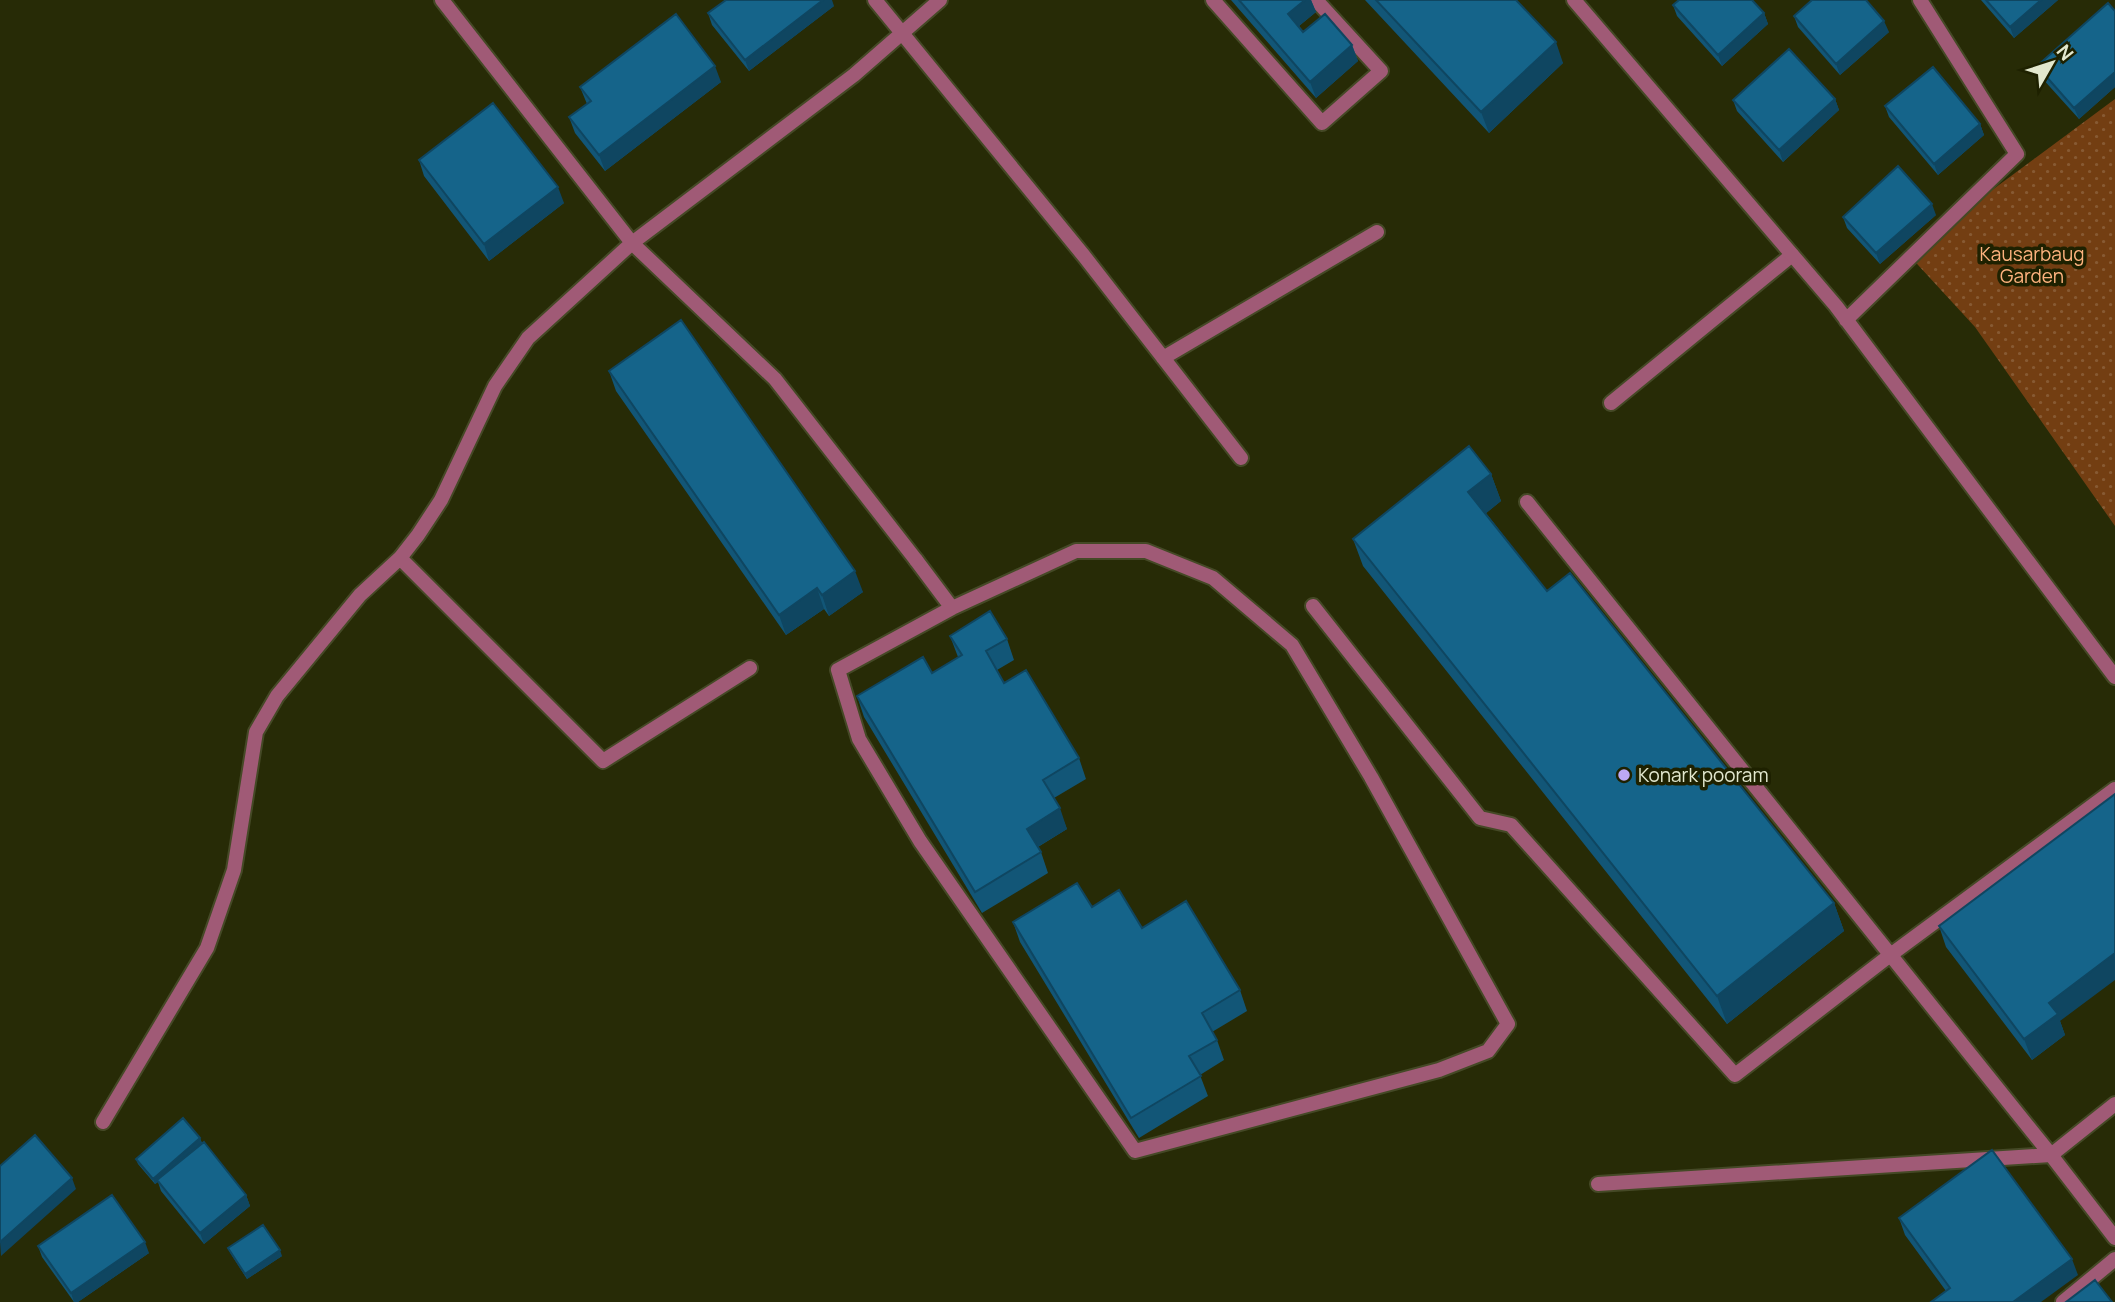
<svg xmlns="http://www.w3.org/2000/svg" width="2115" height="1302" viewBox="0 0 2115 1302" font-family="Manrope,sans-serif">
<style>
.park{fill:url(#park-dots)}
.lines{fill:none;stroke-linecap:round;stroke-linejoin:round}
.lane-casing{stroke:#454926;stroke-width:18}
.street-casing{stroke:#454926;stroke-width:18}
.lane{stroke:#a05a76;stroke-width:14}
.street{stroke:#a05a76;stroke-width:14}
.wall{fill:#125677}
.shaded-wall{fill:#0f4661}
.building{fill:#15648a;stroke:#0f4661;stroke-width:2}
.poi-dot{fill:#bda9f5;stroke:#1e2100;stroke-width:2.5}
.labels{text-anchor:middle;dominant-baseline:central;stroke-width:7;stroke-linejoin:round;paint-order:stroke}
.park-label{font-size:19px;fill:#feb37e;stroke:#1e2100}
.poi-label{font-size:19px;fill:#e3e8ce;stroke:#1e2100;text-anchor:start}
</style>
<defs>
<pattern id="park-dots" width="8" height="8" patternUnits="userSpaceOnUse" patternTransform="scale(1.75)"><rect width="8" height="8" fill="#733e12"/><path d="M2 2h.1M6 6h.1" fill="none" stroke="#875a33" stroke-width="1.8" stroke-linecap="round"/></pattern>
</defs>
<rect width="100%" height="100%" fill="#272b06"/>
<path class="park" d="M2115 99V526L1975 327 1907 253Z"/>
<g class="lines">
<defs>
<path id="lane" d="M1611 403 1792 255
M1527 502 2051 1155 2115 1104
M916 560 952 608 1076 551H1146L1213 578 1292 645 1371 777 1508 1024 1488 1051 1439 1070 1135 1151 920 841 859 739 838 670 952 608
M1313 606 1480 818 1511 825 1735 1075 1889 956 2115 789
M1598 1184 2051 1155 2115 1238
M2063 1302 2115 1259"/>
<path id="street" d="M442 0 632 243 775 379 916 560
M875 0 1084 256 1241 458
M1213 0 1322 123 1381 71 1316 0
M1574 0 1836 306 2115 677
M1846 320 2017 154 1920 0
M1163 358 1377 232
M400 558 603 761 750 668
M103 1122 207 948 234 870 256 732 277 696 360 595 400 558 418 535 441 500 495 386 528 338 632 243 854 75 940 0"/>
</defs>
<use href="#lane" class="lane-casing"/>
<use href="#street" class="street-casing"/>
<use href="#lane" class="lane"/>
<use href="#street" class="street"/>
</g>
<path class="wall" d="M1231 0H1311L1316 12 1299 26 1303 32 1352 45 1358 61 1316 98Z
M1365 0H1516L1563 63 1489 133Z
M1981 0H2058L2014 38Z
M1673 5 1764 13 1768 24 1722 66 1677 16Z
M834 6 749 71 712 25 708 13Z
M2115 11V87L2079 119 2041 77 2037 66Z
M1794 16 1889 32 1840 75 1798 27Z
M721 82 605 171 575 133 569 117 587 104 580 87Z
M1835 99 1839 110 1783 162 1737 111 1733 100Z
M1885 106 1980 124 1984 135 1938 175 1889 117Z
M419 160 564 203 489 261 424 176Z
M1936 215 1880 264 1847 228 1843 217Z
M609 371 863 592 829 616 824 609 786 635 616 391Z
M1491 474 1501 501 1486 513 1547 591 1834 903 1844 931 1727 1024 1363 566 1353 539Z
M950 636 1007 639 1014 660 997 670 1004 683 1079 758 1086 779 1054 798 1067 829 1038 847 1041 852 1048 873 982 913 864 717 857 696 932 673 958 657Z
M1092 907 1142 928 1240 990 1247 1011 1212 1032 1217 1040 1224 1060 1200 1075 1208 1096 1139 1138 1020 942 1013 922Z
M1939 926 2060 1021 2065 1035 2032 1060 1946 947Z
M200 1138 202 1143 246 1195 250 1206 204 1244 161 1191 158 1182 155 1184 138 1164 136 1159Z
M1899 1218 2078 1275 1946 1291 1905 1235Z
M38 1246 149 1253 78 1302H74L42 1257Z
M228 1248 282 1256 247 1279 231 1254Z"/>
<path class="shaded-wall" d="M823 0H832L834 6 749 71 745 60Z
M1305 0H1311L1316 12 1294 30 1288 14Z
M2041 0H2058L2014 38 2010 27Z
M1764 13 1768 24 1722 66 1718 55Z
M1884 21 1889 32 1840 75 1836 64Z
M1556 42 1563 63 1489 133 1481 112Z
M1352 45 1358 61 1316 98 1310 82Z
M715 66 721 82 605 171 599 155Z
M2115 72V87L2079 119 2074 108Z
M1835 99 1839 110 1783 162 1779 150Z
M1980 124 1984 135 1938 175 1934 164Z
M558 187 564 203 489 261 484 244Z
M1932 204 1936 215 1880 264 1876 253Z
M1491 474 1501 501 1479 519 1468 492Z
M855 571 863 592 829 616 822 595Z
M817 588 824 609 786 635 779 615Z
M1060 808 1067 829 1034 849 1027 829Z
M1834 903 1844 931 1727 1024 1717 996Z
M2115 953V980L2060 1021 2065 1035 2032 1060 2024 1039 2049 1003Z
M200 1138 202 1144 157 1180 158 1182 155 1184 153 1179Z
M72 1178 76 1189 1 1256 0 1242Z
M246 1195 250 1206 204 1244 200 1233Z
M145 1242 149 1253 78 1302H74L71 1293Z
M280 1250 282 1256 247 1279 245 1274Z
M2072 1259 2078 1275 2041 1302H2013Z"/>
<path class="building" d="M726 0H823L745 60 708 13Z
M1239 0H1305L1288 14 1303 32 1325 14 1352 45 1310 82Z
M1376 0H1516L1556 42 1481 112Z
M1679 0H1752L1764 13 1718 55 1673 5Z
M1812 0H1866L1884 21 1836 64 1794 16Z
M1986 0H2041L2010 27Z
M2108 3 2115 11V72L2074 108 2037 66Z
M676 14 715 66 599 155 569 117 591 101 580 87Z
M1789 49 1835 99 1779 150 1733 100Z
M1933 67 1980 124 1934 164 1885 106Z
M493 103 558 187 484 244 419 160Z
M1898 166 1932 204 1876 253 1843 217Z
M681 320 855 571 822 595 817 588 779 615 609 371Z
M1469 446 1491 474 1468 492 1547 591 1570 573 1834 903 1717 996 1353 539Z
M990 611 1007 639 986 651 1004 683 1026 670 1079 758 1043 780 1060 808 1027 829 1041 852 975 892 857 696 923 657 932 673 962 655 950 636Z
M2115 794V953L2049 1003 2058 1014 2024 1039 1939 926Z
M1077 883 1092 907 1119 890 1142 928 1186 901 1240 990 1202 1013 1217 1040 1189 1056 1201 1076 1131 1118 1013 922Z
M183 1118 200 1138 153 1179 136 1159Z
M35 1135 72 1178 0 1242V1166Z
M204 1142 246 1195 200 1233 157 1180Z
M1992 1150 2072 1259 2013 1302H1931L1950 1288 1899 1218Z
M112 1195 145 1242 71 1293 38 1246Z
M263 1225 280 1250 245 1274 228 1248Z
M2095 1280 2112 1302H2066Z"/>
<circle class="poi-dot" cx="1624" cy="775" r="7"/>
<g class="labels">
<g class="park-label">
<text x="2032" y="254">Kausarbaug<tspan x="2032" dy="22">Garden</tspan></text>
</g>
<g class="poi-label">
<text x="1638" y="775">Konark pooram</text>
</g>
</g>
<g transform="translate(2052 63) rotate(51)" stroke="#1e2100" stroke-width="5" paint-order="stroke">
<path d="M0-5L12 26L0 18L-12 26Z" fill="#e3e8ce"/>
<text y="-10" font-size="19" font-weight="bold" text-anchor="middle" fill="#e3e8ce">N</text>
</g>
</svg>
